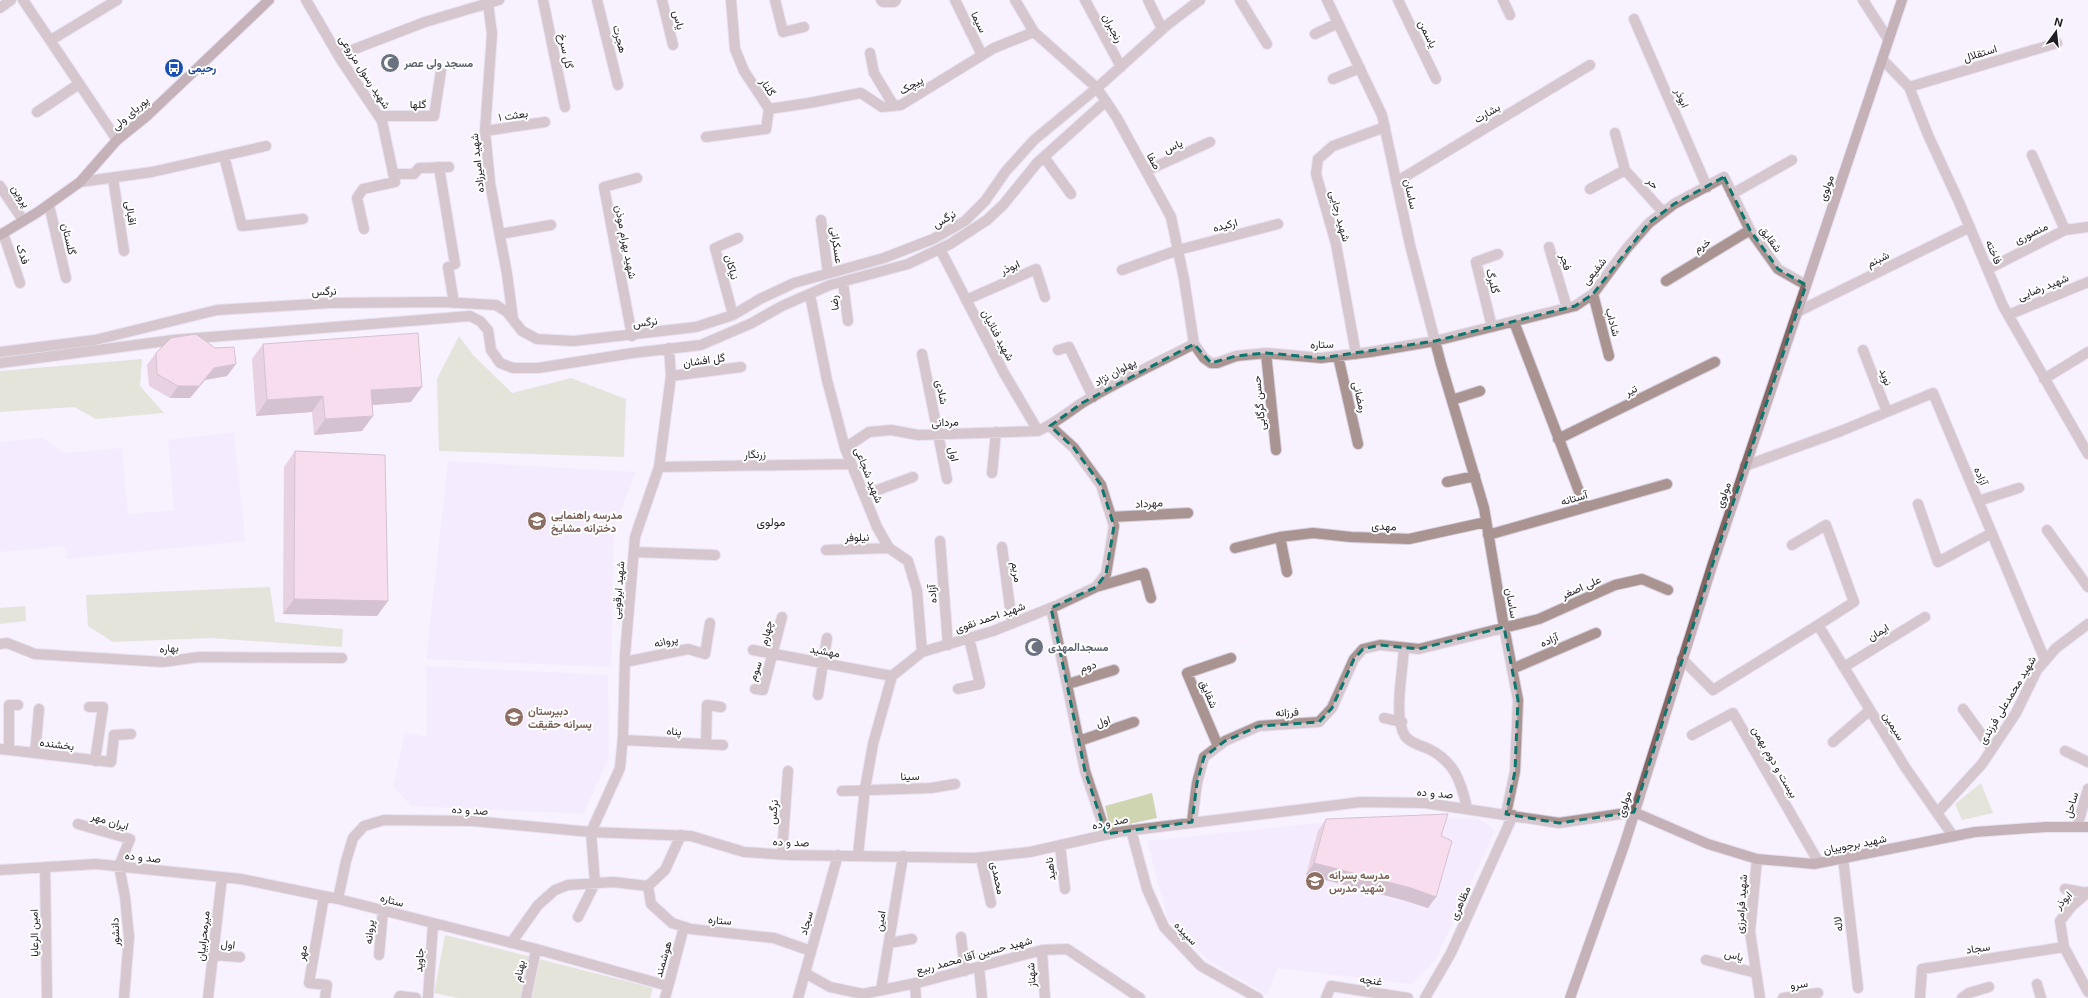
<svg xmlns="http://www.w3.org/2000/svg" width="2088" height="998" viewBox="0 0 2088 998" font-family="Inter,Vazirmatn,sans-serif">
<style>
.built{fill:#f1e5fd}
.green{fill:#ced5b0}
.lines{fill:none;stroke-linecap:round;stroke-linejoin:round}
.street-casing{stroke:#d6cfdc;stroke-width:12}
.secondary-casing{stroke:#d6cfdc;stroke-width:12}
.street{stroke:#aa9491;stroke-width:10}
.secondary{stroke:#856663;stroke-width:10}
.wall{fill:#d4aaba}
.shaded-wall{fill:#ac8b97}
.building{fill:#f6c6d8;stroke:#ac8b97}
.marked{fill:none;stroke:#0f766e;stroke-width:3;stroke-dasharray:8 5;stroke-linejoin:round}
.labels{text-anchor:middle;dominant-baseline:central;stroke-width:4;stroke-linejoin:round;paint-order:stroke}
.street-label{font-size:11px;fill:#211d25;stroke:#fff}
.worship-label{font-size:11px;font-weight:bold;fill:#5b616d;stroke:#fff;text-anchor:start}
.transit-label{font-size:11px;font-weight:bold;fill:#164399;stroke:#fff;text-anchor:start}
.education-label{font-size:11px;font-weight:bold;fill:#785e54;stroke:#fff;text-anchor:start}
.neighbourhood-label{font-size:12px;fill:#211d25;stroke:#fff}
</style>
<rect width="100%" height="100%" fill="#f8f1ff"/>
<path class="built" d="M234 432 245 541 67 559 65 546 0 552V442L43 438 64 453 122 448 128 514 174 510 168 440Z
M448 461 636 472 614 527 611 667 426 659Z
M426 666 608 675 609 758 583 814 411 806 393 786 405 732 427 737Z
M1477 818 1495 830 1435 961 1411 984 1278 968 1267 995 1208 960 1168 920 1147 841 1357 819Z"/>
<path class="green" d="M459 336 473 355 512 393 571 378 626 399 624 457 439 451 437 379Z
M142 359 140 386 164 413 96 419 74 407 0 412V371Z
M270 587 275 622 343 629 342 647 210 638 113 642 88 626 86 595Z
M25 606 26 621 0 624V608Z
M1981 783 1993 813 1962 820 1955 804Z
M1152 793 1157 818 1110 828 1105 806Z
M445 935 653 988 650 998H458L434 993Z"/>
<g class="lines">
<defs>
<path id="street" d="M23 0 117 140
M306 0 341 60 382 121 395 182 363 189 357 198 364 229
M543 0 565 107
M597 0 618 85
M662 0 673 45
M775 0 783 32 804 27
M881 0 883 2H894L896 0
M955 0 982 55
M1015 0 1034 32 1097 88 1117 118 1171 217 1184 279 1194 344 1204 358 1211 363H1217L1236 356 1266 353 1321 358 1370 352 1435 341 1575 306 1593 294 1627 248 1649 223 1674 204 1724 177 1750 230 1778 269 1806 285
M1085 0 1121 67
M1148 0 1162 29
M1240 0 1267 44
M1327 0 1382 115 1410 245 1441 364 1484 508 1504 627 1518 700 1515 771 1506 814
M1398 0 1436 79
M1503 0 1510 15
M1863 0 1888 39
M488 3 492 34 485 131 490 183 507 274 513 319
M0 8 11 0
M1634 19 1707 187
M1315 34 1338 23
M51 40 117 0
M870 53 874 73 894 106
M339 55 425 22 499 0
M1882 59 1909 87 1928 135 1959 202 2003 306 2088 454
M1333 79 1360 68
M1909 87 2057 43
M769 109 809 103 861 93 882 107 901 105 994 48 1034 32
M37 112 79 84
M379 116H434L441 71
M485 131 545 122
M1615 133 1625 170 1663 212
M706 137 766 129 769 109 744 71 735 49 731 0
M2032 155 2065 230
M224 156 242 226 303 219
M1044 157 1071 194
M439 167 455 264 448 267 454 303
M1146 171 1210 142
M393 174H414L419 168 449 167
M113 178 124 251
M80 182 152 172 266 146
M1396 182 1590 65
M0 186 23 220
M1590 189 1625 170
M1732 194 1792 160
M49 205 66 278
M821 220 828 273
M3 233 20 283
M500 234 551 225
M1549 247 1567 308
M940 249 1004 373 1038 431
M1988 269 2065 230 2088 227
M1122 270 1178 250 1278 224
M1666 281 1750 230
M843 282 848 321
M1593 294 1609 356
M810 295 827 380 845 448 877 527 889 548 908 561 917 591 922 652
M966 300 1036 269 1045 297
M1797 312 1970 227
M733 315 715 248 738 238
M2008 315 2088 282
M1514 322 1585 507
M1492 327 1476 262 1498 254
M632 336 604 187 637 178
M1058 350 1069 347 1093 397
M1863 350 1887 412
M0 352 95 340 217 310 330 303 443 302 496 305 507 312 522 331 537 339 574 341 696 327 733 315 760 299 794 283 884 258 933 239 965 221 985 201 1006 171 1034 140 1097 88 1167 25 1200 0
M1266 353 1276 450
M922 354 947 479
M1356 354 1336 244 1316 174 1318 159 1333 146 1385 127
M1338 356 1358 444
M0 363 173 340 470 316 480 321 488 330 491 350 500 363 513 368H538L633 353 701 345 752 323 782 306 830 285 908 264 950 244 987 220 1003 205 1037 163 1106 101
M671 376 741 367
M2044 379 2088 352
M1452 400 1480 391
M1558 439 1715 362
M845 448 869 432 891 430 918 435 1038 431C1054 424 1067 413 1082 403 1118 381 1157 363 1194 344
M1745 466 1841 431 1933 393 2045 660
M659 467 851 464
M992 473 996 432
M1447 482 1475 476
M864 495 913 477
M1978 501 2019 488
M1918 504 1938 562 1992 533
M1111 517 1188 513
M2047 530 2088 587
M1488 535 1667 484
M1280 537 1287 572
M940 541 948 645
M1792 545 1826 525 1854 602 1818 625 1905 767 1953 836
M1002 547 1012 623
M1235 548 1280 537 1313 533 1351 537 1409 539 1486 522
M826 550 889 548
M634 552 715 555
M1096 587 1144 573 1151 598
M1051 608 1085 771 1106 834
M0 644 7 643 35 654 163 662 199 657 342 658
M1404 648C1403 670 1393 717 1405 736 1410 743 1422 746 1429 749 1455 762 1461 782 1467 808
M753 650 892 676
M1682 659 1713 690 1818 625
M625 662 688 649 705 654 710 623
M1844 667 1925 617
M1512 669 1596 633
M1068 684 1114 670
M755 689 763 690 782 617
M958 689 980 684 969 638
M818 695 827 638
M89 707H103L95 761
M1963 709 1992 749
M1384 718 1402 722
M1692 735 1733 713 1819 863
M623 740 723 745
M1079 741 1134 722
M1833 742 1870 710
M706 744 707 705 721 707
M1218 746 1187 673 1231 658
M0 749 111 762 114 735 131 734
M9 750V705H18
M2065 751 2088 762
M35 753 39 709
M842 791 931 788 955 784
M1937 813 1982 764 2016 713 2037 670 2056 648 2088 624
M1192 822 1197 783 1204 757 1225 741 1259 726 1319 722 1332 708 1354 659 1363 649 1380 645 1419 649 1539 619 1615 585 1642 579 1668 590
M78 824 130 839 119 866 125 897 129 937 124 998
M2077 827 2088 789
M1131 830 1147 889 1164 927 1201 966 1258 998
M1060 845 1065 889
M782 854 788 771
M858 855 865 789 873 744 892 676 922 652 993 631 1058 605 1096 587 1106 574 1114 526 1101 485 1074 448 1050 426
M981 858 991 903
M1843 858 1858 988
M1757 859 1750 932 1760 998
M45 867 47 998
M0 870 96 864 241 879 338 899 346 861 353 838 364 826 384 820 473 821 591 832 691 836 744 852 789 855 975 858 1030 852 1118 832 1361 802 1425 803 1559 823 1634 812
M648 886 651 904 672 923 691 929 774 938 811 951
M2065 889 2087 893
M2088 892 2072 906 2060 921 2064 947 2088 992
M324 896 309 983 327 985 325 998
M338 899 536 949 668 986
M578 917 595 883 591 832 620 768 623 736 625 655 635 537 659 467 671 376 669 348
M961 937 965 971
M511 943 538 905 555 890 568 885 613 882 648 886 665 870 681 835
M889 943 912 939
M1042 950 1045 998
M213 955 240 957
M379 955 383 910
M1706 960 1756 973
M979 967 982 998
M805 973 830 987 863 994 921 982 1042 950 1067 949 1140 998
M915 983 916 998
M2037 984 2041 998
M881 990 903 856
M1920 997 1922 969 2064 947
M208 998 222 877
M399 998 400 996 416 998
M428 998 433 923
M526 998 536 949
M665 998 684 927
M798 998 838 855
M1326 998 1331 986 1408 998
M1425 998 1451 953 1513 815
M1783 998 1818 993
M1962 998 1969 993 1989 987"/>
<path id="secondary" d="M0 235 38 212 80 182 117 140 148 115 269 0
M1634 812 1708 844 1757 859 1814 864 1975 832 2046 827H2088
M1570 998 1624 846 1713 563 1902 0"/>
</defs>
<use href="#street" class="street-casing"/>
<use href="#secondary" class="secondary-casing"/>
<use href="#street" class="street"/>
<use href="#secondary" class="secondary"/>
</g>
<path class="wall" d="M263 344 411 402 373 405 362 431 314 435 312 412 256 416 252 359Z
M156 353 227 376 205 380 190 398H170L149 386 147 365Z
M295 451 388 601 377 616 283 614 284 467Z
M1326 819 1441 836 1436 897 1428 908 1403 900 1306 875 1318 831Z"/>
<path class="shaded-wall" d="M236 364 227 376 205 380 190 398H170L178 386 214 368Z
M422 387 411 402 360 406 371 390Z
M323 396 312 412 256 416 267 400Z
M373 416 362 431 314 435 325 419Z
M294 599 388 601 377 616 283 614Z
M1314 863 1411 888 1436 897 1428 908 1403 900 1306 875Z"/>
<path class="building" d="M418 333 422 387 371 390 373 416 325 419 323 396 267 400 263 344Z
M196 334 215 348 234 347 236 364 214 368 199 386H178L157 374 156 353 171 338Z
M295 451 385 455 388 601 294 599Z
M1448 814 1441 836 1452 841 1436 897 1411 888 1314 863 1326 819Z"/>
<path d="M0 0H2088V998H0ZM1724 177 1750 230 1778 269 1806 285 1713 563 1634 812 1559 823 1506 814 1515 771 1518 700 1504 627 1419 649 1380 645 1363 649 1354 659 1332 708 1319 722 1259 726 1225 741 1204 757 1197 783 1192 822 1106 834 1085 771 1051 608 1096 587 1106 574 1114 526 1101 485 1074 448 1050 426 1082 403 1194 344 1211 363 1236 356 1266 353 1321 358 1435 341 1575 306 1593 294 1649 223 1674 204Z" fill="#f8f1ff" fill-opacity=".55" fill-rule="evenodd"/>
<path class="marked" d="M1724 177 1750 230 1778 269 1806 285 1713 563 1634 812 1559 823 1506 814 1515 771 1518 700 1504 627 1419 649 1380 645 1363 649 1354 659 1332 708 1319 722 1259 726 1225 741 1204 757 1197 783 1192 822 1106 834 1085 771 1051 608 1096 587 1106 574 1114 526 1101 485 1074 448 1050 426 1082 403 1194 344 1211 363 1236 356 1266 353 1321 358 1435 341 1575 306 1593 294 1649 223 1674 204Z"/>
<defs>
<symbol id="mosque-disc" viewBox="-11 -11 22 22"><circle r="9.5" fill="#6b7280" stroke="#fff"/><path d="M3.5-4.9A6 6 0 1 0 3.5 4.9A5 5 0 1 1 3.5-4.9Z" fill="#fff"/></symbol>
<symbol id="bus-disc" viewBox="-11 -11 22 22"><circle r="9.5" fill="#1a4fb4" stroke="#fff"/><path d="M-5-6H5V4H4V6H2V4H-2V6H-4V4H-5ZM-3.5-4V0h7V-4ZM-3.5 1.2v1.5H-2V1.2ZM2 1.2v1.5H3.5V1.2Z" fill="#fff"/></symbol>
<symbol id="school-disc" viewBox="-11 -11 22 22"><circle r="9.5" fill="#8d6e63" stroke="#fff"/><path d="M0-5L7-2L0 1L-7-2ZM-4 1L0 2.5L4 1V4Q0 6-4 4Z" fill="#fff"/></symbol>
</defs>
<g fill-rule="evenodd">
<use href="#mosque-disc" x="379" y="52" width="22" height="22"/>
<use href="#bus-disc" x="163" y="57" width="22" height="22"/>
<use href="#school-disc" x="526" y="510" width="22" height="22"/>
<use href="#mosque-disc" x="1023" y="636" width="22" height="22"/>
<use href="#school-disc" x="503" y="706" width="22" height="22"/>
<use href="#school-disc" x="1304" y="870" width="22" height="22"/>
</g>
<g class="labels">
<g class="street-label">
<text transform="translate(679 20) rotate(76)">یاس</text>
<text transform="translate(979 22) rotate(64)">سیما</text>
<text transform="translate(1113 28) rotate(62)">رنجبران</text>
<text transform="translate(1428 34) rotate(64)">یاسمن</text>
<text transform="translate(620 39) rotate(76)">هجرت</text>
<text transform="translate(566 51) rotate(78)">گل سرخ</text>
<text transform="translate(1980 53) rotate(-17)">استقلال</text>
<text transform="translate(365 72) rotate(57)">شهید رسول مزروعی</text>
<text transform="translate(911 85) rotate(-30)">پیچک</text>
<text transform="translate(768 87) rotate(57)">گلنار</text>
<text transform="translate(1682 98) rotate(67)">ابوذر</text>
<text x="418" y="104">گلها</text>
<text transform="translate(130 113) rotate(-41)">پوریای ولی</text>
<text transform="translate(1487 113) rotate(-31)">بشارت</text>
<text transform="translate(513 115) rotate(-8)">بعثت ۱</text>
<text transform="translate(1173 146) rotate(-24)">یاس</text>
<text transform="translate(1154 161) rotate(61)">صفا</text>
<text transform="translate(477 163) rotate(-96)">شهید امیرزاده</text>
<text transform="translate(1653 183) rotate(48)">حر</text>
<text transform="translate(1826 188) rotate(-71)">مولوی</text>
<text transform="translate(1411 194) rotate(78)">ساسان</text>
<text transform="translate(21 196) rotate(57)">پروین</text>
<text transform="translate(131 213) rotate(81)">اقبالی</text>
<text transform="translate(1340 216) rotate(75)">شهید رجایی</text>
<text transform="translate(944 219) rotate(-31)">نرگس</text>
<text transform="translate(1225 225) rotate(-15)">ارکیده</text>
<text transform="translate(2031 233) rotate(-26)">منصوری</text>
<text transform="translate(69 239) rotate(77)">گلستان</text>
<text transform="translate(1771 239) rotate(54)">شقایق</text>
<text transform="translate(626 242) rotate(79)">شهید بهرام موذن</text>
<text transform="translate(837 245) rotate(82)">عسکرانی</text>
<text transform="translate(1702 245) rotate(-31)">خرم</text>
<text transform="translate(1994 252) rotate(67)">فاخته</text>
<text transform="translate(23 254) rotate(71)">فدک</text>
<text transform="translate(1878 259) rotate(-26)">شبنم</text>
<text transform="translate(1566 262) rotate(74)">فجر</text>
<text transform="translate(732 267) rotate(76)">نیاکان</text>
<text transform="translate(1010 267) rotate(-24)">ابوذر</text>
<text transform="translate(1594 271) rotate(-51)">شفیعی</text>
<text transform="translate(1493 281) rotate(76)">گلبرگ</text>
<text transform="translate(2043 287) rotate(-22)">شهید رضایی</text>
<text transform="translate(324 291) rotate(-2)">نرگس</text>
<text transform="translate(834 303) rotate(-97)">رضا</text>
<text transform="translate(645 322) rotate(-7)">نرگس</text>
<text transform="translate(1613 322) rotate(75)">شاداب</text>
<text transform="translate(998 335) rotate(62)">شهید فنائیان</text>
<text transform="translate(1322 344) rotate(-2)">ستاره</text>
<text transform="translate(704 360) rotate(-8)">گل افشان</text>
<text transform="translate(1115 372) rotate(-29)">پهلوان نژاد</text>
<text transform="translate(1886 377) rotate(69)">نوید</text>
<text transform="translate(1631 390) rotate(-26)">تیر</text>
<text transform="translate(942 392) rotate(78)">شادی</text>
<text transform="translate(1360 397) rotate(77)">رمضانی</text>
<text transform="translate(1259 403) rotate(-96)">حسن گرگابی</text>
<text transform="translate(945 422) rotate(-2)">مردانی</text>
<text transform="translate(755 454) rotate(-1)">زرنگار</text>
<text transform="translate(954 454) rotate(78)">اول</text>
<text transform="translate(869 475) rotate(68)">شهید شجاعی</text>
<text transform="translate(1981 476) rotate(67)">آزاده</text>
<text transform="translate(1723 495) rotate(-71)">مولوی</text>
<text transform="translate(1574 498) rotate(-16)">آستانه</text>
<text transform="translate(1149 503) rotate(-3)">مهرداد</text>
<text transform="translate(1384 526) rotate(3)">مهدی</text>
<text transform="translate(857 537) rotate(-1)">نیلوفر</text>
<text transform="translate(1017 572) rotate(82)">مریم</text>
<text transform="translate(1581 587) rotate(-24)">علی اصغر</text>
<text transform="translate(618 590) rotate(-85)">شهید ابرقویی</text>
<text transform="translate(932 594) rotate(-94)">آزاده</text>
<text transform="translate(1512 603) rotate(80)">ساسان</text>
<text transform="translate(990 617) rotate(-19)">شهید احمد نقوی</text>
<text transform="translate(1878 632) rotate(-31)">ایمان</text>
<text transform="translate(766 633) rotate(-77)">چهارم</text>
<text transform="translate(1549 640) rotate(-23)">آزاده</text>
<text transform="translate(666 641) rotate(-12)">پروانه</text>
<text transform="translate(169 648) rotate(-4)">بهاره</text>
<text transform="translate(825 651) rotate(10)">مهشید</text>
<text transform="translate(1088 666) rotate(-16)">دوم</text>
<text transform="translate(755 671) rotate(-71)">سوم</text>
<text transform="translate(1209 694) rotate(67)">شقایق</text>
<text transform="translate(2007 700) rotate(-59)">شهید محمدعلی فرزندی</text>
<text transform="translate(1287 712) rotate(-3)">فرزانه</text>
<text transform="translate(1103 721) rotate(-19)">اول</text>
<text transform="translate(1894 726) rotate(59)">سیمین</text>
<text transform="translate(674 731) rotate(3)">پناه</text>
<text transform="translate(57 744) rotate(7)">بخشنده</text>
<text transform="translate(1775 762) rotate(60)">بیست و دوم بهمن</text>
<text transform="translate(910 776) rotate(-1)">سینا</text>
<text transform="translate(1435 793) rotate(5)">صد و ده</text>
<text transform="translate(1624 804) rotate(-73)">مولوی</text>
<text transform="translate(2071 805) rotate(-74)">ساحل</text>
<text transform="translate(470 810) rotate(3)">صد و ده</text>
<text transform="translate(773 812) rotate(-85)">نرگس</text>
<text transform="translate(110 821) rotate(17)">ایران مهر</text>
<text transform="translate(1110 822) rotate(-11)">صد و ده</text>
<text transform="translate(791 842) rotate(2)">صد و ده</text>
<text transform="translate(1855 844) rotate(-11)">شهید برجوییان</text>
<text transform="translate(143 857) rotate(6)">صد و ده</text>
<text transform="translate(1050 869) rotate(-97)">ناهید</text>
<text transform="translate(998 878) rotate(78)">محمدی</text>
<text transform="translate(392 900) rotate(14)">ستاره</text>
<text transform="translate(2063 900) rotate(-47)">ابوذر</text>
<text transform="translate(1460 903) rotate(-66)">مظاهری</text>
<text transform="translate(1741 904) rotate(-86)">شهید فرامرزی</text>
<text transform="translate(720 920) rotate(5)">ستاره</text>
<text transform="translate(880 921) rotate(-80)">امین</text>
<text transform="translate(806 923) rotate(-74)">سجاد</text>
<text transform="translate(1838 924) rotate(-97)">لاله</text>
<text transform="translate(115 932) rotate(-92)">دانشور</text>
<text transform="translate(369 932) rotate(-85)">پروانه</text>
<text transform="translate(34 933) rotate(-91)">امین الرعایا</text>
<text transform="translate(1186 933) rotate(46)">سپیده</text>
<text transform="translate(203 936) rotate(-84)">میرمحرابیان</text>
<text transform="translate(228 944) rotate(6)">اول</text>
<text transform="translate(1978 948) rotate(-9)">سجاد</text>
<text transform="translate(302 953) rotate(-80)">مهر</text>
<text transform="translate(974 955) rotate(-15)">شهید حسین آقا محمد ربیع</text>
<text transform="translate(1734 955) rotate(14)">یاس</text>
<text transform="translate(663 959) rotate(-74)">هوشمند</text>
<text transform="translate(419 960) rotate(-86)">جاوید</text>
<text transform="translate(519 971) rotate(-79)">بهنام</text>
<text transform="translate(1031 975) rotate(-93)">شهناز</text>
<text transform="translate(1371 980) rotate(8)">غنچه</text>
<text transform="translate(1799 984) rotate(-8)">سرو</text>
</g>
<g class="worship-label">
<text x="404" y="63">مسجد ولی عصر</text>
<text x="1048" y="647">مسجدالمهدی</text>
</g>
<g class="transit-label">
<text x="188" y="68">رحیمی</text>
</g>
<g class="education-label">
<text x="551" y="515">مدرسه راهنمایی<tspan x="551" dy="13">دخترانه مشایخ</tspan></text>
<text x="528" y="711">دبیرستان<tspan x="528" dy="13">پسرانه حقیقت</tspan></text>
<text x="1329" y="875">مدرسه پسرانه<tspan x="1329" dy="13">شهید مدرس</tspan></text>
</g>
<g class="neighbourhood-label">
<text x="771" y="521">مولوی</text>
</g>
</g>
<g transform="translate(2056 32) rotate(15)" stroke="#ffffff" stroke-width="3" paint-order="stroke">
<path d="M0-3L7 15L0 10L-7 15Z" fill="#211d25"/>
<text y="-6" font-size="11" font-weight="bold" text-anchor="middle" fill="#211d25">N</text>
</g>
</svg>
